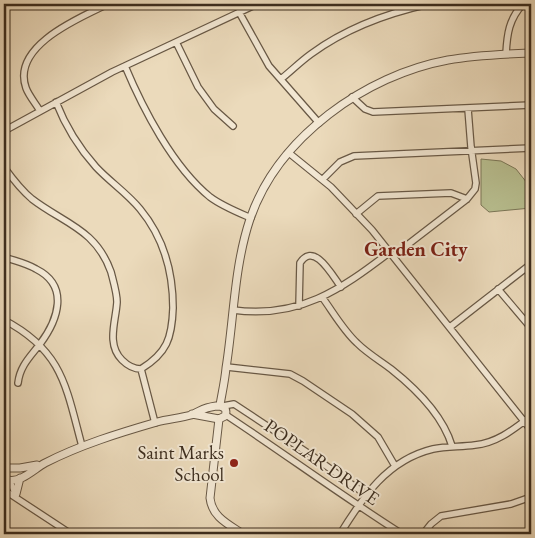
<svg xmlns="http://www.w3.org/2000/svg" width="535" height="538" viewBox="0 0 535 538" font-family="'EB Garamond',serif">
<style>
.green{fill:#b8bf90;stroke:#7a7657}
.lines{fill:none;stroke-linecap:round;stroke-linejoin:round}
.minor-casing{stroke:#685845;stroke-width:8}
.tertiary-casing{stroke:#685845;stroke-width:9}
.minor{stroke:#f2e7d3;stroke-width:5.5}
.tertiary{stroke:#f2e7d3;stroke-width:7}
.poi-dot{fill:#8f2418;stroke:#f2e7d3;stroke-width:2}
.labels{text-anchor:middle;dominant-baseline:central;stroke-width:4;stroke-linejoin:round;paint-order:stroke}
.poi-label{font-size:19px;fill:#3c2d1e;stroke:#f2e7d3;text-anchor:end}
.street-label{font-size:19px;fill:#3c2d1e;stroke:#f2e7d3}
.neighbourhood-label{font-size:20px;font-weight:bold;fill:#7a1f14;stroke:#f2e7d3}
</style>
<rect width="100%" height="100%" fill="#ebdabb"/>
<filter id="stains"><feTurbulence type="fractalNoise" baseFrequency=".004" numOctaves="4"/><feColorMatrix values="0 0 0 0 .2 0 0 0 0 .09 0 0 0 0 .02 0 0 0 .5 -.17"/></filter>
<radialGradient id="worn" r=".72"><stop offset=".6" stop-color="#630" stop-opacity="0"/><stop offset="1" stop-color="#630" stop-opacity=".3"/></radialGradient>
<path class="green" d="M481 159 501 161 516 169 531 188V208L489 212 481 205Z"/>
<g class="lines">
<defs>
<path id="minor" d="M239 12 269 66 319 123
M176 42 198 87 214 109 233 126
M506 54C507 34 509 19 523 4
M125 66C143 109 173 167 210 197 222 206 237 212 251 218
M281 79C291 71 300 62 311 54 345 29 388 13 429 4
M352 97 365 109 373 112 531 105
M56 102C65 125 79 148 96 167 110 182 127 193 140 209 164 238 173 272 173 308 172 338 167 353 141 369L155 423
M40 111C36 104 29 96 26 88 11 46 79 18 108 4
M4 131 112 72 257 4
M289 153 331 187 372 230 531 430
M4 167C12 178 21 190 32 199 63 223 96 229 111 272 113 280 117 293 117 302 116 321 106 344 122 360 128 366 133 369 141 369
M323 179 340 162 354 156 531 148
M356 214 378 196 451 193 467 199
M393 256 467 199 475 189 476 183 471 147 468 109
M4 257C15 261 26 263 36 269 70 286 58 320 40 344 30 357 20 366 18 383
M498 289 531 328
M322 297C333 312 343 330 357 343 367 353 379 360 391 369 415 388 443 416 452 446
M299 306 300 263C314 241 332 275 341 287
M233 310C299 319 340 290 390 252
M4 320C63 351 66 387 82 446
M450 327 531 264
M227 367 290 374 303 381 352 414 378 437 395 466
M223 406 234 404 314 457 365 494
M226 415C285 454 342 496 402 534
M7 482 12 486 16 495
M4 490 71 534
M340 534C363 497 387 460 433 449 447 446 461 447 475 445 497 443 514 429 531 416
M423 534 431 524 441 516 511 504 531 497"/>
<path id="tertiary" d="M220 405C222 393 225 380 226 368 234 318 234 267 250 219 278 137 366 75 448 60 475 55 504 54 531 53
M219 419 210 498C212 517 228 524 243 534
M4 468H20L37 465
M8 480C21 483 34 469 45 463 80 445 119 433 157 422 168 419 181 418 191 415 203 410 202 408 216 406 223 406 228 408 225 416L219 419 192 414
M16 494 20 478"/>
</defs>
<use href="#minor" class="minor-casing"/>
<use href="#tertiary" class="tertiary-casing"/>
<use href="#minor" class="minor"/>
<use href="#tertiary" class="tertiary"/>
</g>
<circle class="poi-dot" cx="234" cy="463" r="5"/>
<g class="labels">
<g class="poi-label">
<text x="224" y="452">Saint Marks<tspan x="224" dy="22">School</tspan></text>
</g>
<g class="street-label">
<text transform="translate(322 462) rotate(35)">POPLAR DRIVE</text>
</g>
<g class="neighbourhood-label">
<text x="416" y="249">Garden City</text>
</g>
</g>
<rect width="535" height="538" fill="none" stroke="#ebdabb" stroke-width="20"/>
<rect x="5" y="5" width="525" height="528" fill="none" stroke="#3c2d1e" stroke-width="2.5"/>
<rect x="10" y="10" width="515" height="518" fill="none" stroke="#3c2d1e"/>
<rect width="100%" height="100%" filter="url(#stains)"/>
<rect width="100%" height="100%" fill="url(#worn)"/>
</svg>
